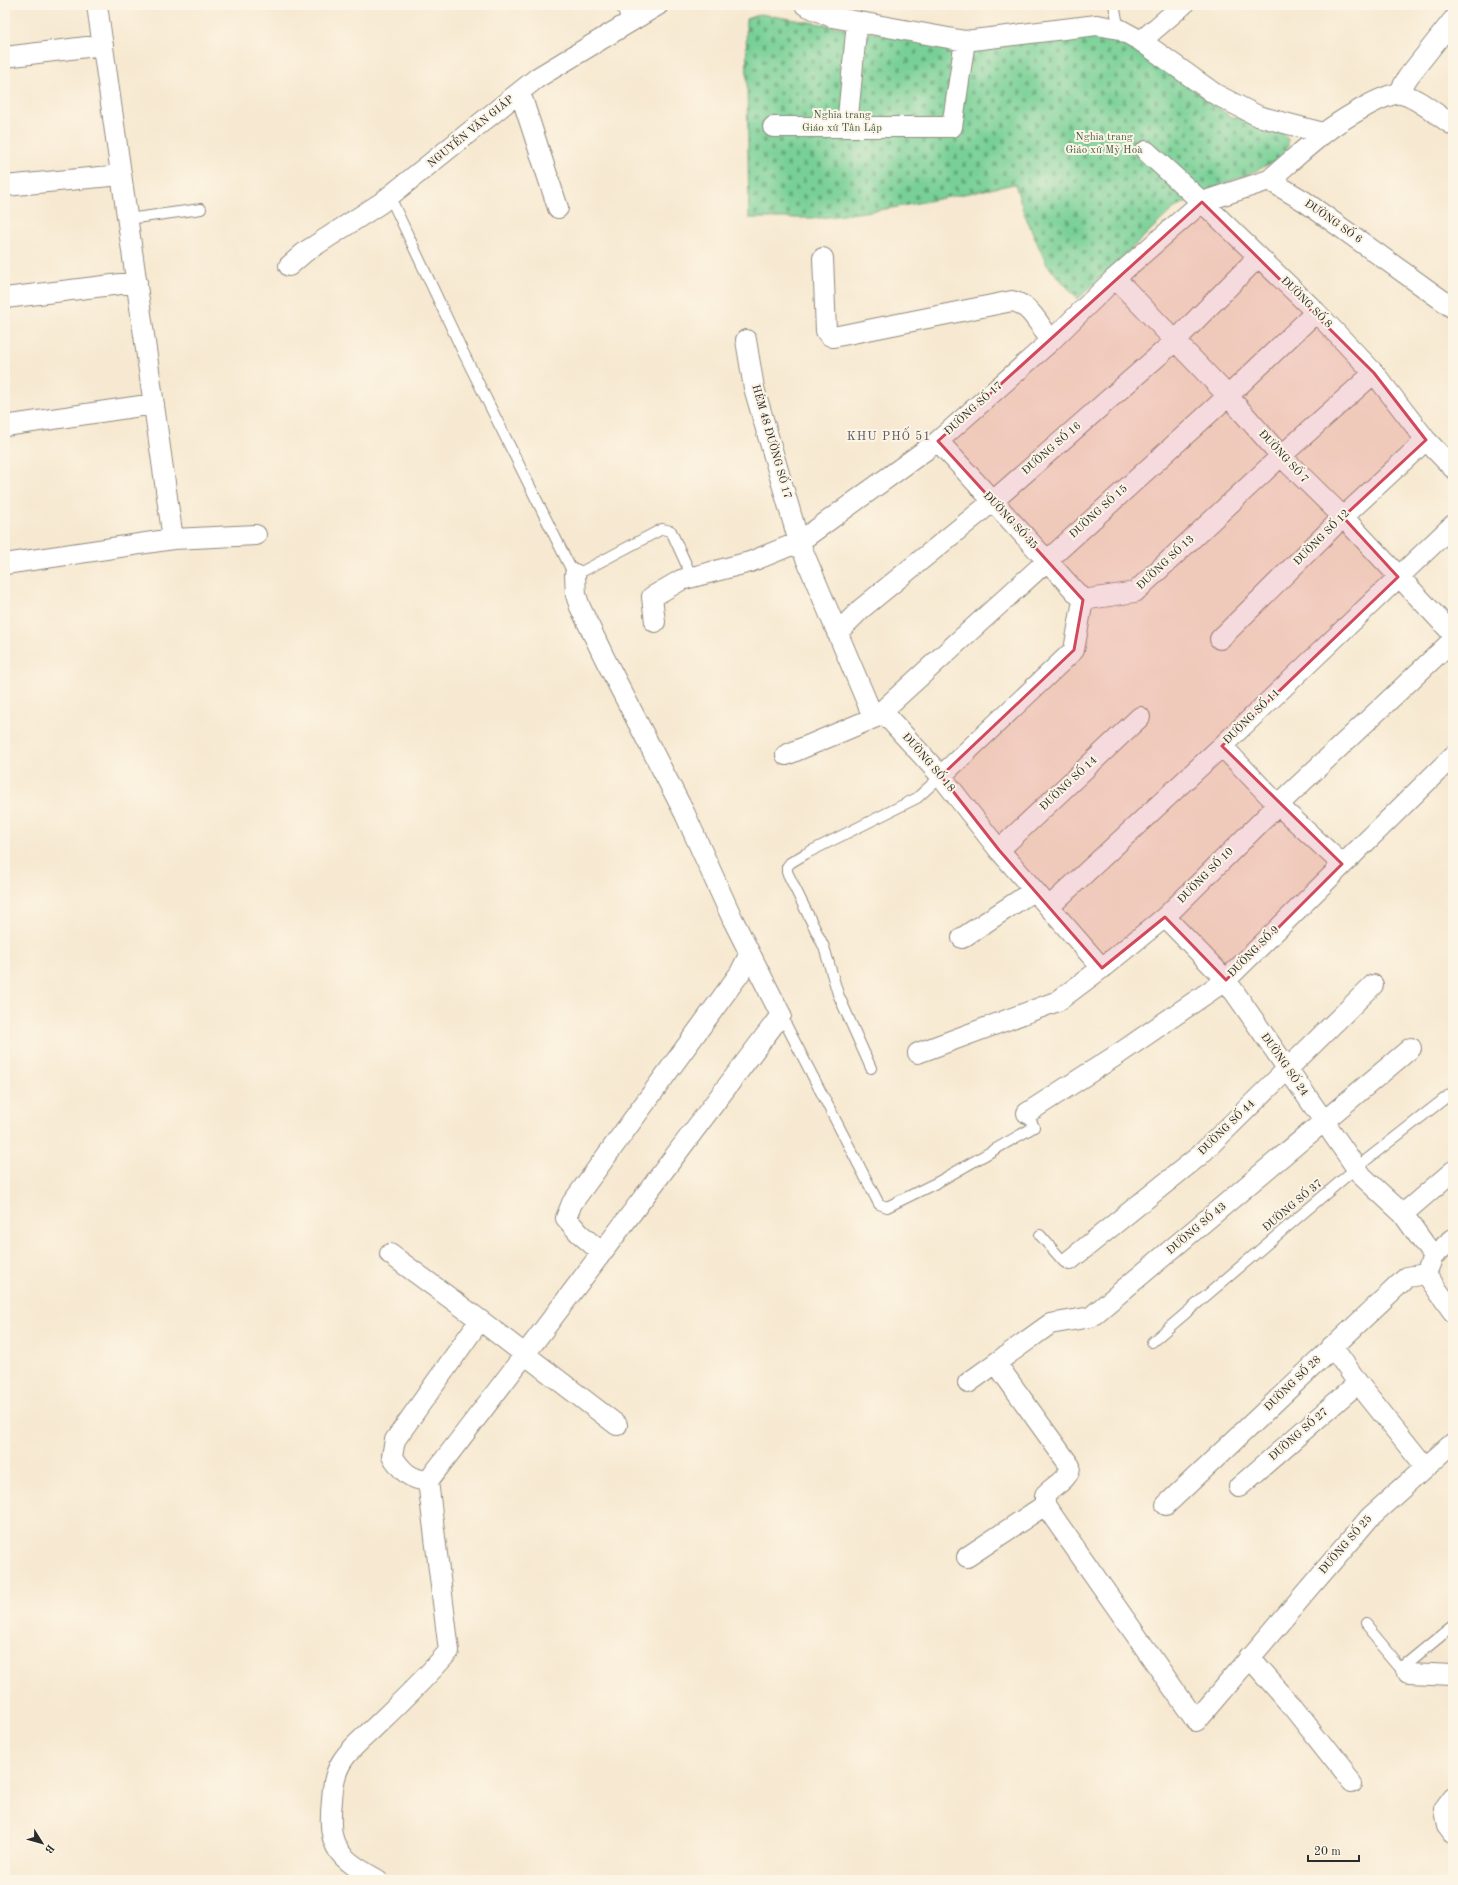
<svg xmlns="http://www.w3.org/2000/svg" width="1458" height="1885" viewBox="0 0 1458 1885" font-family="'Old Standard TT',serif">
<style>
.cemetery{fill:url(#cemetery-stones);stroke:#527e60}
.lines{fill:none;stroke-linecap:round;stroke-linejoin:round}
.service-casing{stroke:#918a7e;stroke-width:12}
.minor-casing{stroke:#918a7e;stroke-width:22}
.service{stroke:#fff;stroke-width:10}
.minor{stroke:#fff;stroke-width:20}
.marked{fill:#d1495b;fill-opacity:0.2;stroke:#d1495b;stroke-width:3;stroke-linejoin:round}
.labels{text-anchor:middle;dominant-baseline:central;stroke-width:4;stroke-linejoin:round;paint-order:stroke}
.park-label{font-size:11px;fill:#425d4b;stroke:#fcf5e5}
.street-label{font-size:11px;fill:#2b2b2b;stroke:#fcf5e5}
.neighbourhood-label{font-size:12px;letter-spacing:1px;fill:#5c5a69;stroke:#fcf5e5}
</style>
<defs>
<pattern id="cemetery-stones" width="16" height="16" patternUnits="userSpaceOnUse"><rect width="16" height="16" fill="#78d096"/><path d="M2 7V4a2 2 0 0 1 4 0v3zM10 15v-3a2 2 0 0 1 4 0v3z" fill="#63a97b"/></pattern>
</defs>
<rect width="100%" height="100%" fill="#fcf5e5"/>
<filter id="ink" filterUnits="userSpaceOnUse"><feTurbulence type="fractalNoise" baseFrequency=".025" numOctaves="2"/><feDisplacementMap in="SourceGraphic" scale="8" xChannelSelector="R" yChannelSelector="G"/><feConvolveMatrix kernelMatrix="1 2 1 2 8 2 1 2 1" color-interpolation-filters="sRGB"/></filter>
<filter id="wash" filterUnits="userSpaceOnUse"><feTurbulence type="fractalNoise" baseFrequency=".012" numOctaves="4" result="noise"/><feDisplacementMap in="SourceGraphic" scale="16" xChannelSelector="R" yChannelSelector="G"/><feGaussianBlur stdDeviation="0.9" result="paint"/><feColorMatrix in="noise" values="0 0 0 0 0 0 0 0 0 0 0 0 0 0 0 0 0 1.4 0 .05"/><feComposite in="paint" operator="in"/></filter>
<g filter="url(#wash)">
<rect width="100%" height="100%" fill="#f7e9d1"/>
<path class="cemetery" d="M760 14 981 50 998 43 1084 35 1110 38 1135 48 1230 116 1280 131 1288 139V148L1275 161 1252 173 1203 192 1173 209 1078 299 1047 265 1024 213 1015 184 892 208 822 218H749L746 19Z"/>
</g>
<g filter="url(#ink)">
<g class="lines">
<defs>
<path id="service" d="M621 5 628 22
M1114 5 1119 29
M390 197 462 350 570 567 575 574 585 570 662 529 671 531 692 577
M128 219 201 209
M781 1015 879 1204 887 1207 938 1182 1034 1127 1027 1113
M871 1068 838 994 824 947 787 872V867L790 863 805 854 917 798 941 776
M1040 1235 1064 1262 1070 1260
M1152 1342 1356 1168 1453 1092
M1365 1624 1402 1668 1453 1626"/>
<path id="minor" d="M97 5 173 539
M805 5 832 17 965 41 1097 25 1119 29 1141 41 1215 94 1258 116 1323 133
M1141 41 1183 5
M5 57 103 45
M520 92 558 208
M1399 93 1408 77 1453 20
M773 127H952L965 41
M847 127 857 22
M1146 151 1202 202 1316 312 1374 373 1426 440 1453 468
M1269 180C1287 165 1304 149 1323 134 1335 124 1386 91 1401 94 1417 97 1438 116 1453 125
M5 186 121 175
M823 258 826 331 829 335 833 337 1012 301C1030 304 1040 326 1051 341
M289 266 305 252 381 203 537 78 658 5
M1115 278 1228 396 1281 456 1343 517 1453 634
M5 298 137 282
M746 340 754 388 799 542 869 707 876 717 882 711 941 776 999 850 1102 968
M5 426 154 404
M938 441 1083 600
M5 564 173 539 256 535
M655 622 652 597 681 580 750 562 799 542 938 441 1051 341 1115 278 1202 202 1269 180 1304 201 1453 308
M837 633 861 609 992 502 1174 342 1258 257
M1220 639 1343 517 1426 440
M882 711 1228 396 1316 312
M1222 746 1278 805 1342 864
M786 755 876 717
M941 776 1074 650 1083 600 1135 592 1281 456 1374 373
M999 850 1140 717
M1049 907 1222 746 1453 525
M1165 917 1226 980 1362 1176 1403 1214
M962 938 1033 891
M918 1053 1058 1001 1102 968 1165 917 1278 805 1453 640
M1027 1113 1120 1053 1226 980 1453 756
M1453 1239 1433 1256 1426 1274 1453 1312
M601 1252 579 1233 566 1218 572 1203 740 973 750 953
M390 1254 480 1320 617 1425
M1433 1256 1403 1214 1453 1171
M1070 1260 1199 1156 1373 985
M480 1320 395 1440 392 1456C403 1472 409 1479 428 1481 547 1327 663 1171 781 1015L733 920 685 814 605 659 580 607 576 595 575 574
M1332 1346 1358 1383 1425 1467
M996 1363 1070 1466C1070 1479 1053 1486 1045 1495V1505L1196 1721 1370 1517 1453 1443
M968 1383 1050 1324 1091 1317 1411 1048
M1239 1487 1358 1383
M1166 1505 1407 1277 1426 1274
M967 1557 1045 1505
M1249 1657 1291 1705 1351 1781
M1408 1673 1453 1675
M1453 1798 1444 1810 1447 1825 1453 1833
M378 1880C337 1857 327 1848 332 1800 333 1784 335 1770 345 1757 354 1745 368 1734 379 1723 403 1700 427 1677 449 1651L428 1481"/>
</defs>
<use href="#service" class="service-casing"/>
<use href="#minor" class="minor-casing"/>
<use href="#service" class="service"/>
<use href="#minor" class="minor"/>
</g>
</g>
<path class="marked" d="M1202 202 1374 373 1426 440 1343 517 1398 577 1222 746 1342 864 1226 980 1165 917 1102 968 999 850 941 776 1074 650 1083 600 938 441Z"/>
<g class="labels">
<g class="park-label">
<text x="842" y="115">Nghĩa trang<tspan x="842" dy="13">Giáo xứ Tân Lập</tspan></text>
<text x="1104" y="137">Nghĩa trang<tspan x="1104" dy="13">Giáo xứ Mỹ Hoà</tspan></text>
</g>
<g class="street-label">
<text transform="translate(471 132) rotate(-39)">NGUYỄN VĂN GIÁP</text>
<text transform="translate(1333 222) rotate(35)">ĐƯỜNG SỐ 6</text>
<text transform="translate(1306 303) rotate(45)">ĐƯỜNG SỐ 8</text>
<text transform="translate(974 409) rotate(-42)">ĐƯỜNG SỐ 17</text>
<text transform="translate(771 442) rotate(74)">HẺM 48 ĐƯỜNG SỐ 17</text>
<text transform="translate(1052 449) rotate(-41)">ĐƯỜNG SỐ 16</text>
<text transform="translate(1283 457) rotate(47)">ĐƯỜNG SỐ 7</text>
<text transform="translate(1099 512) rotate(-42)">ĐƯỜNG SỐ 15</text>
<text transform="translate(1010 521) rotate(47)">ĐƯỜNG SỐ 35</text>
<text transform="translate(1322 538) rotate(-45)">ĐƯỜNG SỐ 12</text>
<text transform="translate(1166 563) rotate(-43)">ĐƯỜNG SỐ 13</text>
<text transform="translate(1252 717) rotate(-44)">ĐƯỜNG SỐ 11</text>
<text transform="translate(928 763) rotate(49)">ĐƯỜNG SỐ 18</text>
<text transform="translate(1069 784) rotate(-43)">ĐƯỜNG SỐ 14</text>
<text transform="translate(1206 876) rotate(-45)">ĐƯỜNG SỐ 10</text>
<text transform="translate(1254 952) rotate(-45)">ĐƯỜNG SỐ 9</text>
<text transform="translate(1284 1065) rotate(55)">ĐƯỜNG SỐ 24</text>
<text transform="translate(1227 1128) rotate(-44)">ĐƯỜNG SỐ 44</text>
<text transform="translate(1293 1206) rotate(-40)">ĐƯỜNG SỐ 37</text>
<text transform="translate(1197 1229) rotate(-40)">ĐƯỜNG SỐ 43</text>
<text transform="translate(1293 1384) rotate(-44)">ĐƯỜNG SỐ 28</text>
<text transform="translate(1299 1435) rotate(-41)">ĐƯỜNG SỐ 27</text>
<text transform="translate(1346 1545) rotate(-49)">ĐƯỜNG SỐ 25</text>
</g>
<g class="neighbourhood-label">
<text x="889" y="437">KHU PHỐ 51</text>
</g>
</g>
<rect width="1458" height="1885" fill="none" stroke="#fcf5e5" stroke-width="20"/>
<g transform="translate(42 1843) rotate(127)" stroke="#fcf5e5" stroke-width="3" paint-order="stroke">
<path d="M0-3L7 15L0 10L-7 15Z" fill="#2b2b2b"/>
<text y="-6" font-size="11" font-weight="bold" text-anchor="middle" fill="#2b2b2b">B</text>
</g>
<path d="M1308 1855v6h51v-6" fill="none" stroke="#2b2b2b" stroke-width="2"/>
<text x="1314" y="1855" font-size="12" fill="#2b2b2b" stroke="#fcf5e5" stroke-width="3" paint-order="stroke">20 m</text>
</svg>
